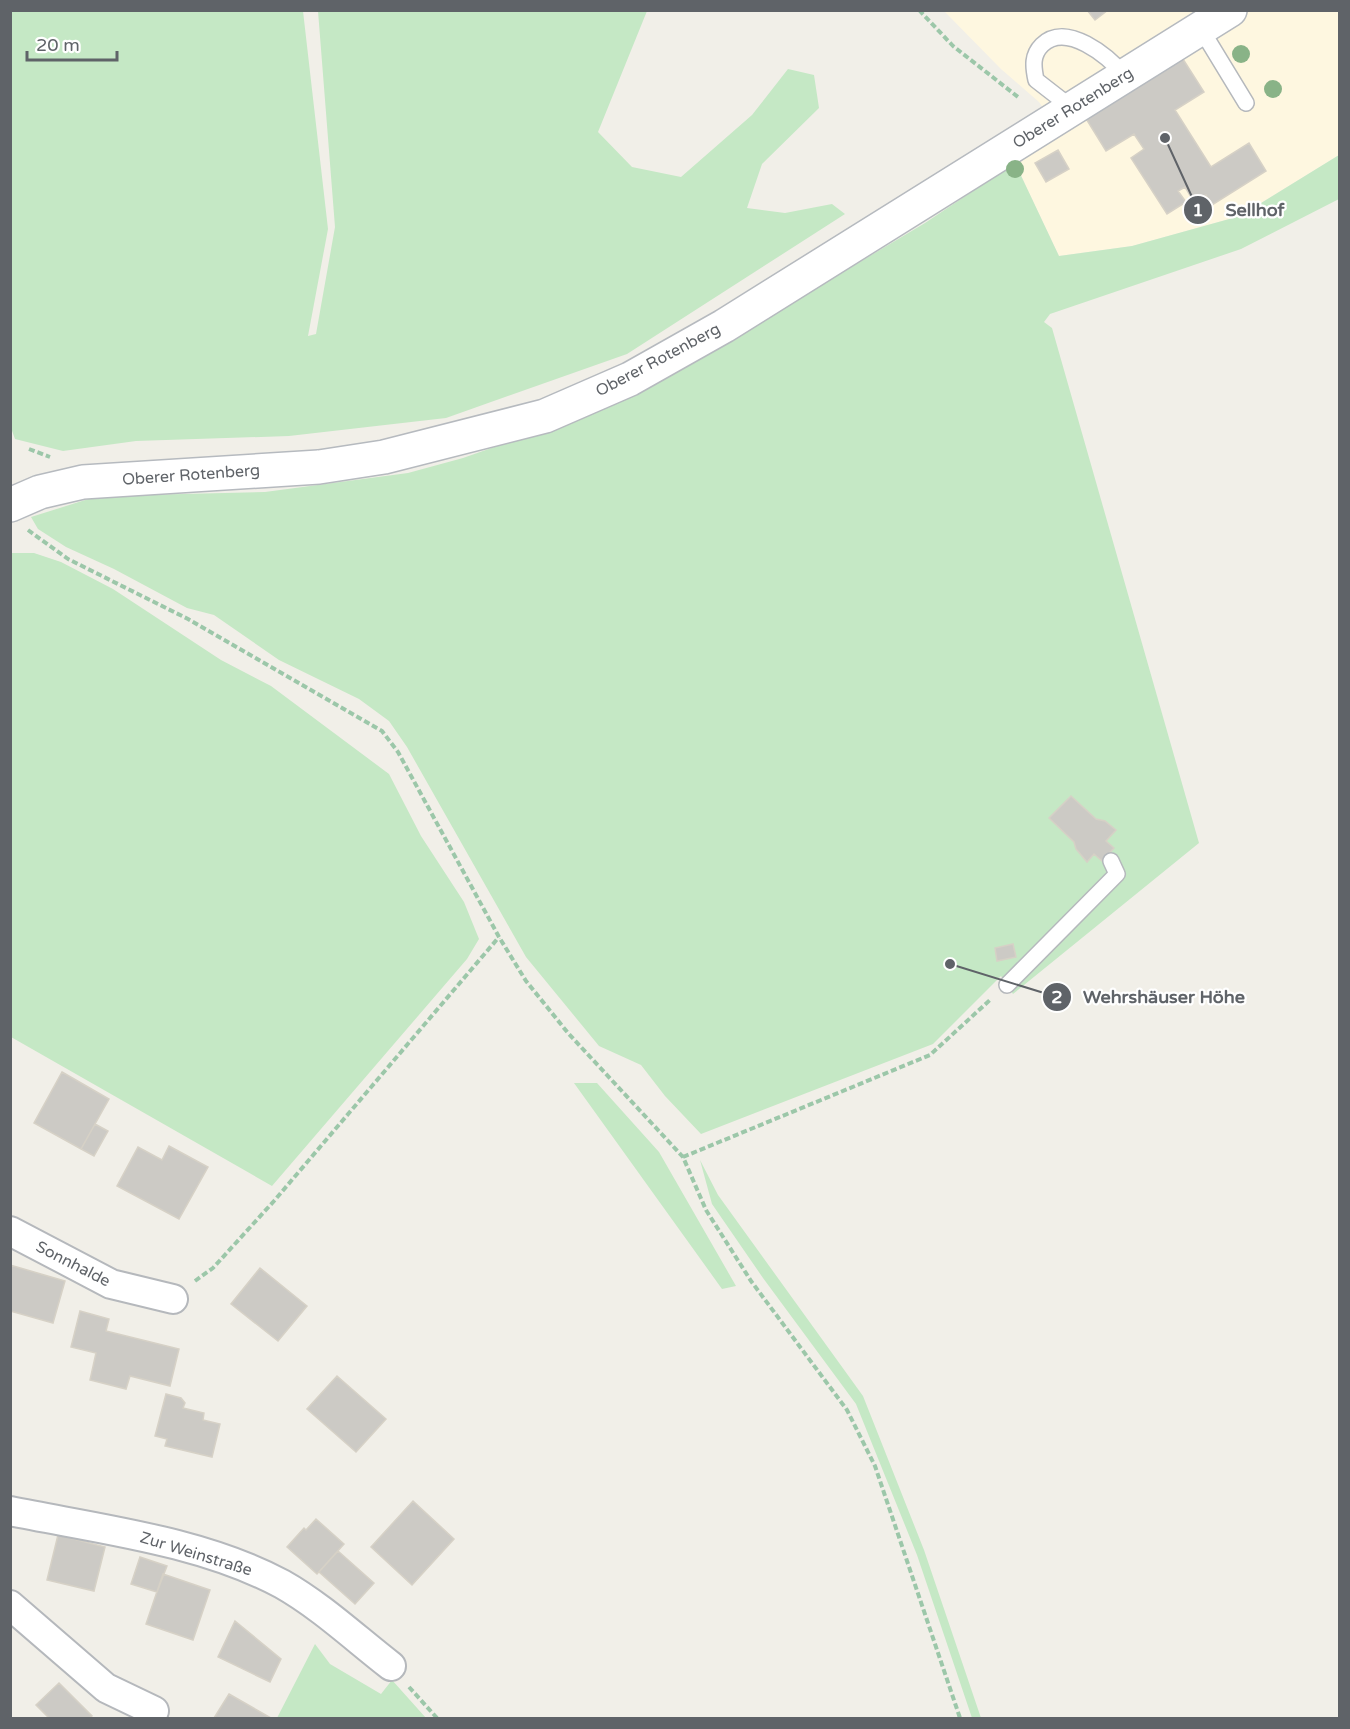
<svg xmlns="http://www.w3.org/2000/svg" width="1350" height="1729" viewBox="0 0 1350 1729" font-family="'Varela Round',sans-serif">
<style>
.commercial{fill:#fef7e0}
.green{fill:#c5e8c5}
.building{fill:#cccac5;stroke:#d6d1c6;stroke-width:1.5}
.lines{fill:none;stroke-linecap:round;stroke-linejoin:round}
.lane-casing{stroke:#b5b8bc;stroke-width:18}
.street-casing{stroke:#b5b8bc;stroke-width:32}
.secondary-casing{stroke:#b6babf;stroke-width:36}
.path{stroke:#9cc7a9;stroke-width:4;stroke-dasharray:6 3;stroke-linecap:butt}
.lane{stroke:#fff;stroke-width:15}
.street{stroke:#fff;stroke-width:28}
.secondary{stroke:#fff;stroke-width:33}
.tree{fill:#89b387}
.labels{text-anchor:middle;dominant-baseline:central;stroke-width:4.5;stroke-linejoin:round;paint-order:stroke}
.street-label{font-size:16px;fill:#5f6368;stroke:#fff}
.leader{fill:none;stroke:#5f6368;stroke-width:2}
.callout-dot{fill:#5f6368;stroke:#fff;stroke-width:2}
.mark-label{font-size:18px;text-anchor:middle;font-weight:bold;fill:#fff}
.callout-label{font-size:18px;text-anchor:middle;font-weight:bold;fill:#5f6368;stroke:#fff;stroke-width:4.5;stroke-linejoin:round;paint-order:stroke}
</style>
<rect width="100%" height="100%" fill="#f1efe8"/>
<path class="commercial" d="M944 11H1339V155L1240 216 1132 246 1059 256 1015 163 1060 132 1039 102 1001 69Z"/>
<path class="green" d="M11 10 303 11 328 229 308 336 316 334 335 227 318 11H647L598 132 632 167 681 177 752 115 788 69 814 75 819 108 762 164 747 208 785 213 832 204 845 214 627 354 446 418 289 436 136 441 63 451 15 439 11 428Z
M1339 155V199L1241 249 1050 314 1044 322 1052 328 1199 843 1013 994 1001 976 933 1044 701 1134 665 1096 641 1065 599 1046 526 957 407 747 389 721 359 699 279 660 214 615 187 608 114 569 66 547 38 529 31 517 98 496 265 492 408 473 463 458 571 420 659 382 925 223 1015 163 1059 256 1132 246 1240 216Z
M11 553H34L61 562 113 589 221 660 271 686 389 774 421 836 464 902 479 939 467 959 272 1186 11 1037Z
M574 1083H597L659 1152 736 1286 722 1289Z
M700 1160 718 1195 863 1396 924 1550 981 1718H972L917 1555 856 1404 763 1278 712 1204Z
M315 1644 330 1664 381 1694 392 1680 426 1718H277Z"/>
<path class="building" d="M1087 10H1108L1095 20Z
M1181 56 1204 92 1175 110 1211 167 1249 143 1266 171 1212 205 1206 195 1194 202 1185 187 1178 191 1186 202 1167 214 1131 158 1144 149 1134 134 1106 151 1085 117Z
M1058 150 1069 169 1046 182 1035 163Z
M1071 796 1096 819 1105 821 1116 830 1106 841 1114 848 1102 861 1094 854 1087 862 1076 849 1074 842 1049 818Z
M1013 944 1016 957 997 961 995 948Z
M62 1072 109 1099 81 1149 34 1123Z
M95 1124 108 1131 94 1156 81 1149Z
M169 1146 208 1167 179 1219 117 1186 138 1147 162 1160Z
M10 1265 65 1281 53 1323 10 1311Z
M260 1268 307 1306 278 1341 231 1304Z
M80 1311 109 1319 106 1331 179 1349 170 1386 130 1376 126 1389 90 1380 96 1353 71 1347Z
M337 1376 386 1419 356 1452 307 1409Z
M166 1394 181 1398 185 1403 183 1408 204 1413 203 1420 220 1424 212 1457 165 1446 167 1439 155 1436Z
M413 1501 454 1539 412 1585 371 1547Z
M316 1519 344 1544 317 1574 287 1547 304 1528 306 1530Z
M58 1535 105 1547 94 1591 47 1580Z
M338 1551 374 1583 355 1604 319 1572Z
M140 1557 167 1566 157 1592 131 1584Z
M163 1574 210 1590 193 1640 146 1624Z
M235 1621 281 1659 270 1682 218 1657Z
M59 1683 92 1716 89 1718H49L36 1705Z
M229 1694 271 1718H214Z"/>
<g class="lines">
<defs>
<path id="lane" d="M1201 29 1246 103
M1072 108 1036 80C1033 66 1032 55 1042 45 1066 21 1108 56 1125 76
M1007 985 1117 874 1111 861"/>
<path id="street" d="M10 1231 111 1284 173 1299
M10 1511C99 1529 202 1541 282 1584 321 1606 356 1639 391 1666
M10 1605 106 1688 154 1711"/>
<path id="secondary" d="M10 505 40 492 83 482 319 467 384 457 545 416 630 379 724 326 1230 10"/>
</defs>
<use href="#lane" class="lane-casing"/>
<use href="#street" class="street-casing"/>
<use href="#secondary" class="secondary-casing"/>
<path class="path" d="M919 10 953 46 1018 97
M29 449 50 457
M28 530 68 559 188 619 382 731 398 752 499 937 526 981 568 1033 683 1157 706 1210 751 1281 847 1410 875 1466 960 1718
M683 1157 930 1055 991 999
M195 1281 213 1268 274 1201 499 937
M409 1687 437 1718"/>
<use href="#lane" class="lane"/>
<use href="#street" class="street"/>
<use href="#secondary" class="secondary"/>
</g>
<g class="tree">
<circle cx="1241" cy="54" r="9"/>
<circle cx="1273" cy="89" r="9"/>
<circle cx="1015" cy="169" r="9"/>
</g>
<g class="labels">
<g class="street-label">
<text transform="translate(1073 108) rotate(-32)">Oberer Rotenberg</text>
<text transform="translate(658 360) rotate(-28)">Oberer Rotenberg</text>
<text transform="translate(191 475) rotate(-4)">Oberer Rotenberg</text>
<text transform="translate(73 1264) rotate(27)">Sonnhalde</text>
<text transform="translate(196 1554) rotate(17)">Zur Weinstraße</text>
</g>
</g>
<path class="leader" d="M1165 138L1198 210M950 964L1057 997"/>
<g class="callout-dot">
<circle cx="1165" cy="138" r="6"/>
<circle cx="950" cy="964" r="6"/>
<circle cx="1198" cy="210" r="15"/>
<circle cx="1057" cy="997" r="15"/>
</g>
<g class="mark-label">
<text x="1198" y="216">1</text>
<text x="1057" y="1003">2</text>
</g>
<g class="callout-label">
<text x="1255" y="216">Sellhof</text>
<text x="1164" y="1003">Wehrshäuser Höhe</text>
</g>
<rect width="1350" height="1729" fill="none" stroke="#5f6368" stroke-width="24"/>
<path d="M27 51v9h90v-9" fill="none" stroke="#5f6368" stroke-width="3"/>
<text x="36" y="51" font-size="18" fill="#5f6368" stroke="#ffffff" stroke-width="4.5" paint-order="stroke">20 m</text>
</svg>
